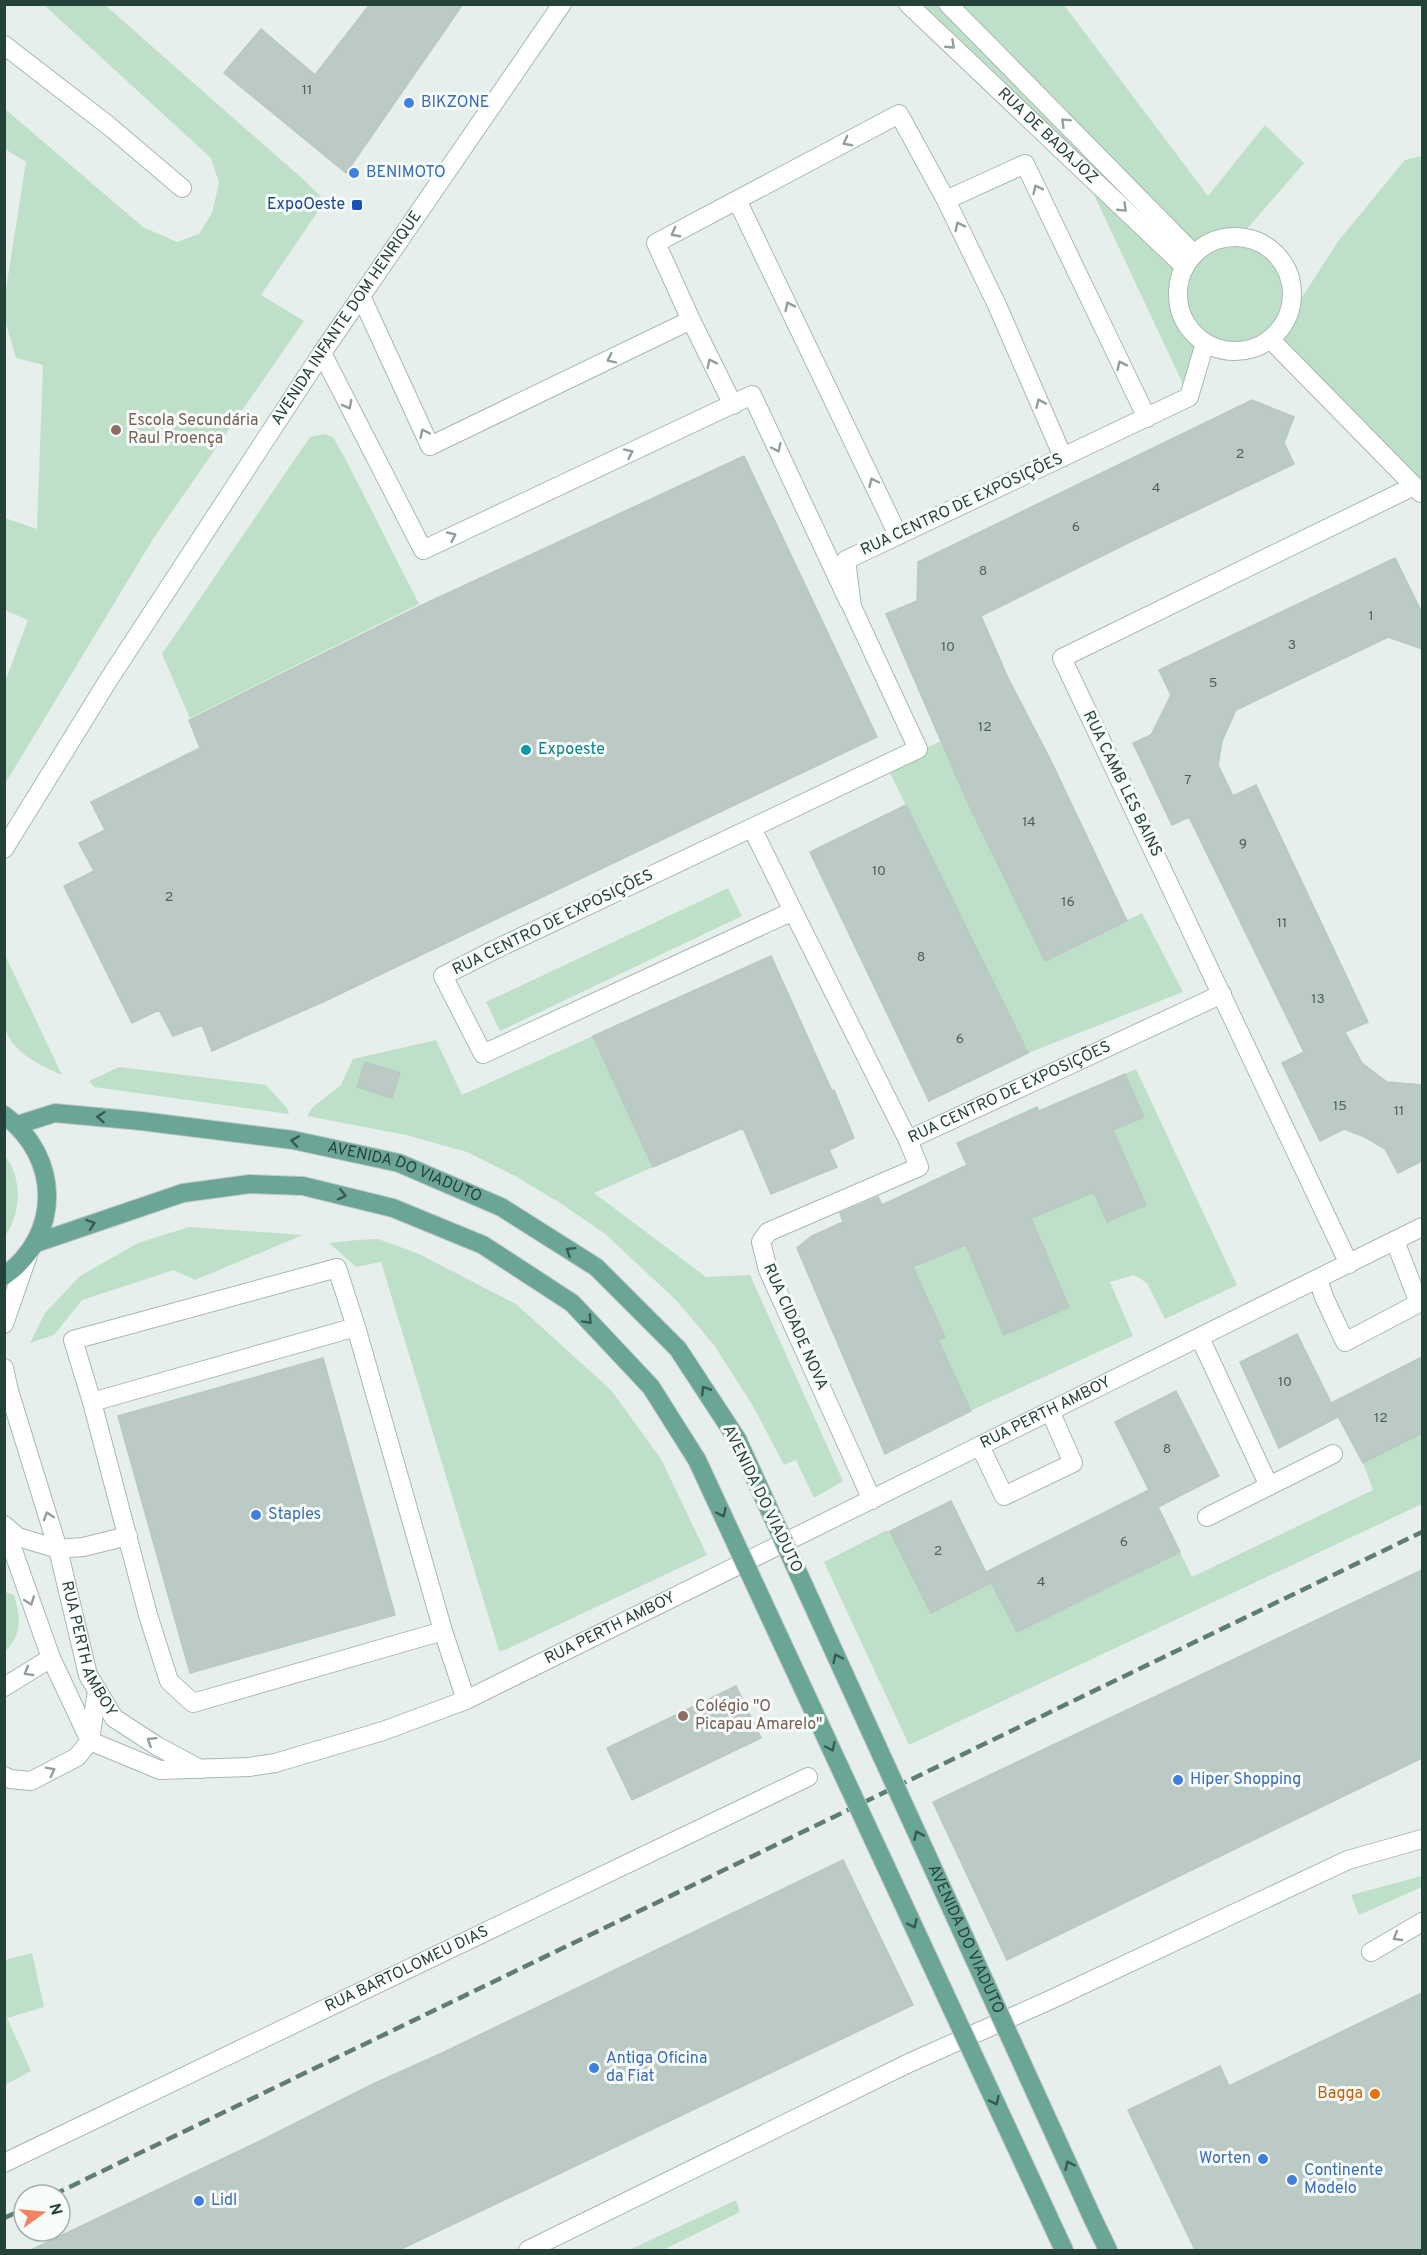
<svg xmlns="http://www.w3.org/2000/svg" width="1427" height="2255" viewBox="0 0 1427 2255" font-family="Overpass,sans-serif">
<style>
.green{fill:#bfe0c8}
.building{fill:#bbcac4;stroke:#b8c9c2;stroke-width:1.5}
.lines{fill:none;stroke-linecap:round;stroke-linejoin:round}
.service-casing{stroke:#a8b8b2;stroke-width:20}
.minor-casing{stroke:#a8b8b2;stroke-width:20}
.tertiary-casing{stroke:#a8b8b2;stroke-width:20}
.secondary-casing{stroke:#a4bbb3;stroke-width:20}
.primary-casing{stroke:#c2cac8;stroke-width:20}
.service{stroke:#fff;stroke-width:18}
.minor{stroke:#fff;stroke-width:18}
.tertiary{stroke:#fff;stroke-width:18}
.secondary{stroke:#fff;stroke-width:18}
.primary{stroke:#6aa596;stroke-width:18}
.rail{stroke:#5f7d75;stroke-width:4.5;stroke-dasharray:12 6;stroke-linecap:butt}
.primary-bridge-casing{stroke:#c2cac8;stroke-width:20;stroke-linecap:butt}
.primary-bridge{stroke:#6aa596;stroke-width:18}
.oneway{stroke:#92a09c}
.oneway2{stroke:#365b51}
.shop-dot{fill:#3f7fe0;stroke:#f7fbf9;stroke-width:2}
.transit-dot{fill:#1a4fb4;stroke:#f7fbf9;stroke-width:2}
.education-dot{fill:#8d6e63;stroke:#f7fbf9;stroke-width:2}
.culture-dot{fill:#0f9aa8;stroke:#f7fbf9;stroke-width:2}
.food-dot{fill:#e8710a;stroke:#f7fbf9;stroke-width:2}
.labels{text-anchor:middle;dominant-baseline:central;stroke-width:6;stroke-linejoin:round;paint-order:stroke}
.number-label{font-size:14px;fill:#4a645c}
.shop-label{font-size:16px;fill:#366cbe;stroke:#f7fbf9;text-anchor:start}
.street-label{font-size:16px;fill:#24423a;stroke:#f7fbf9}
.transit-label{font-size:16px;fill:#164399;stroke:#f7fbf9;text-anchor:end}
.education-label{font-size:16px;fill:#785e54;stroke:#f7fbf9;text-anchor:start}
.culture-label{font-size:16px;fill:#0d838f;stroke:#f7fbf9;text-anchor:start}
.food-label{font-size:16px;fill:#c56008;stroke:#f7fbf9;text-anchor:end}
</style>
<rect width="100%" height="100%" fill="#e6efeb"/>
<path class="green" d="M44 5H105L305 181 325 201 261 295 304 321 153 539 5 784V682L28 620 5 610V518L37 529 43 365 16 358 5 320V295L26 162 5 149V109L143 227 177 242 199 234 212 213 219 183 211 158Z
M908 5H1064L1208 196 1265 125 1304 163 1240 237C1229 238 1217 238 1207 244 1168 266 1172 319 1205 343L1189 397 1082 169Z
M1422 156V494L1271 340 1281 330 1339 240 1405 160Z
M1184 295a51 51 0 1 1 102 0a51 51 0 1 1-102 0Z
M324 434 333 437 344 456 419 604 190 718 162 654 310 437Z
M942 741 967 801 1045 960 1142 913 1183 992 1028 1053 886 765Z
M728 888 742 916 500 1031 486 1002Z
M4 955H5L62 1075C40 1066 10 1051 4 1025 1 1007 4 973 4 955Z
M593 1036 653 1167 594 1193 706 1277 750 1275 843 1481 814 1498 796 1460 784 1465 753 1406 714 1345 677 1301 604 1233 560 1203 515 1176 467 1152 406 1135 307 1116 313 1107 341 1085 353 1059 436 1040 462 1095Z
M119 1067 266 1085 287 1108 289 1114 94 1087 89 1081Z
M1136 1069 1237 1285 1165 1319 1147 1283 1134 1275 1110 1282 1133 1336 970 1411 949 1363 899 1274 1074 1200V1146L1107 1222 1145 1205 1113 1130 1144 1116 1125 1074Z
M5 1156C23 1178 21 1214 5 1236Z
M189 1227 303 1235 195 1280 174 1270 82 1300 54 1335 30 1343 45 1313 80 1276 138 1243Z
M378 1239 417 1253 516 1304 611 1390 661 1459 707 1555 505 1650 499 1651 381 1262 356 1267 329 1243 357 1240Z
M1422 1433V1504L909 1745 824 1562 885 1531H890L931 1613 991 1583 1017 1632 1180 1552 1192 1577 1373 1490 1363 1463Z
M5 1592 14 1595C21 1619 22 1634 5 1652Z
M1422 1876V1887L1359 1915 1351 1895Z
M32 1953 44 2007 7 2018 31 2071 5 2085V1960Z
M736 2200 740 2212 663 2250H629Z"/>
<path class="building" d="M370 4H463L346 173 224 73 261 29 315 75Z
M1252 400 1294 417 1284 443 1294 464 1132 541 981 616 1008 678 1050 759 1127 921 1045 961 967 801 886 614 917 601 918 562Z
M744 456 877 737 325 1001 212 1051 202 1025 173 1036 159 1010 132 1023 64 886 94 871 79 843 105 830 91 802 200 748 189 720 420 606Z
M1395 558 1422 613V649L1388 637 1236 710 1222 741 1218 765 1233 796 1256 785 1368 1022 1345 1032 1362 1063 1387 1082 1422 1085V1161L1398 1173 1385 1149 1365 1137 1344 1129 1320 1141 1282 1063 1304 1052 1189 817 1172 825 1133 743 1151 735 1171 695 1159 670Z
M906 805 1028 1053 929 1101 810 852Z
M771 956 832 1091 834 1090 854 1138 829 1150 837 1167 771 1194 743 1128 653 1167 593 1036Z
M365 1062 400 1073 392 1098 357 1087Z
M1125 1074 1144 1117 1113 1130 1146 1205 1107 1222 1094 1192 1031 1218 1069 1307 1004 1335 966 1245 913 1267 945 1337 938 1340 971 1411 885 1454 797 1248 812 1236 843 1222 840 1213 878 1197 882 1205 967 1165 957 1143 1037 1107 1039 1111Z
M1297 1334 1338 1417 1279 1448 1240 1362Z
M1422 1357V1433L1363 1463 1331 1403Z
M323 1358 395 1615 190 1673 118 1416Z
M1176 1391 1219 1476 1158 1507 1180 1552 1017 1632 986 1572 1149 1490 1115 1422Z
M951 1501 991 1583 931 1613 890 1531Z
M1422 1570V1758L1007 1960 933 1802Z
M736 1686 761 1738 632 1800 607 1748Z
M843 1860 913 2005 399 2250H31L260 2141 373 2084 442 2053Z
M1422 1993V2250H1195L1128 2110 1220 2066 1229 2086Z"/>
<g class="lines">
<defs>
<path id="service" d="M737 200 898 535
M946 200 997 305 1063 457
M361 296 430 446 691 320 656 243 899 114 946 200 1025 164 1147 418
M691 320 733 405
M322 353 423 550 752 395 849 602
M1318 1279 1324 1297 1345 1342 1419 1303 1395 1241
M356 1327 443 1631 466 1700
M1200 1338 1269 1486
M92 1402 73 1340 337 1268 356 1327 92 1402 148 1615 169 1681 193 1703 443 1631
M980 1446 1004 1496 1073 1463 1050 1411
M1207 1517 1333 1454
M58 1549 83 1547 128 1536
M1371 1952 1422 1922"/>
<g id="minor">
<path id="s1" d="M908 4 1185 267"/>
<path d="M948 4 1194 254"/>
<path d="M4 45 109 126 182 188"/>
<circle cx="1235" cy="294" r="57"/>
<path d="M1271 340 1421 493"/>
<path id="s2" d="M1205 343 1189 397 846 560 852 607 918 749 494 950 443 976 483 1054 793 911 908 1140 1222 994"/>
<path d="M752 828 793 911"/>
<path d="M1349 1264 1062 658 1414 486"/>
<path d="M4 1324 28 1255"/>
<path id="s3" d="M4 1368 9 1391 58 1549 88 1675 114 1718 157 1746 200 1769"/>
<path d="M872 1500 768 1270 761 1242 768 1232 919 1167 908 1140"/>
<path id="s4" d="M4 1525 51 1658 90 1741 160 1770 249 1767 275 1763 383 1731 466 1700 1422 1227"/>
<path d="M5 1526 18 1537 58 1549"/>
<path d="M4 1687 51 1658"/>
<path d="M4 1776 10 1779 31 1781 77 1757 90 1741 97 1690"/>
<path id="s5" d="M4 2163 808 1777"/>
</g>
<path id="tertiary" d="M528 2250 909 2063 1050 2000 1348 1860 1422 1839"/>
<g id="secondary">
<path id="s6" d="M4 849 109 679 322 353 562 4"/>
</g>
<g id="primary">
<path d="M4 1115C61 1157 62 1235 4 1276"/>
<path id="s7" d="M17 1125 55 1113 141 1121 293 1140 399 1163 501 1207 596 1267 678 1349 737 1439"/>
<path d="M36 1243 183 1193 250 1184 303 1186 393 1208 483 1245 572 1303 651 1387 697 1460"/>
<path d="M1093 2219 1108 2250"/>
<path d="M1056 2233 1064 2250"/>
</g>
</defs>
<use href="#service" class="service-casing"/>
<use href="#minor" class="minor-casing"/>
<use href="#tertiary" class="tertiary-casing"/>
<use href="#secondary" class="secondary-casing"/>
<use href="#primary" class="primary-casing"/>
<use href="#service" class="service"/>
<use href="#minor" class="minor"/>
<use href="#tertiary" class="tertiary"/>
<use href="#secondary" class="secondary"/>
<use href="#primary" class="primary"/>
<path class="rail" d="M53 2195 1422 1532
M4 2218 24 2209"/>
<defs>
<g id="primary-bridge">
<path id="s8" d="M737 1439 1093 2219"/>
<path d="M697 1460 1056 2233"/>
</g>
</defs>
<use href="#primary-bridge" class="primary-bridge-casing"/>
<use href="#primary-bridge" class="primary-bridge"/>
</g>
<defs><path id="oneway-chevron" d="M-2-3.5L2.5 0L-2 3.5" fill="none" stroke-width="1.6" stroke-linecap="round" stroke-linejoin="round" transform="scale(1.5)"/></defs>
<g class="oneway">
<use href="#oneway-chevron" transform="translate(951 45) rotate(43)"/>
<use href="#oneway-chevron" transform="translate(1065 122) rotate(-135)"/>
<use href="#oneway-chevron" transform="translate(847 142) rotate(152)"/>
<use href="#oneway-chevron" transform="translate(1037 189) rotate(-116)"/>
<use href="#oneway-chevron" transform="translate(1123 208) rotate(44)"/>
<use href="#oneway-chevron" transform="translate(959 226) rotate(-116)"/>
<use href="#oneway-chevron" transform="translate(675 233) rotate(152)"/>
<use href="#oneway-chevron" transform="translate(789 306) rotate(-116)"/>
<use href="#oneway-chevron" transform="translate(611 359) rotate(154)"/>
<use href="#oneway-chevron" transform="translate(711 363) rotate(-116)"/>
<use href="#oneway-chevron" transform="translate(1121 365) rotate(-116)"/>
<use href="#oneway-chevron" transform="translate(1040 403) rotate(-114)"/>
<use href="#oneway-chevron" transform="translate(348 405) rotate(62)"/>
<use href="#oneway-chevron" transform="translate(424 433) rotate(-115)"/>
<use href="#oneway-chevron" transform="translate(777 448) rotate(65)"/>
<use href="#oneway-chevron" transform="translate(629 453) rotate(-25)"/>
<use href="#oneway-chevron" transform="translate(873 482) rotate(-115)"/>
<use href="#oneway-chevron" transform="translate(452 536) rotate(-25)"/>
<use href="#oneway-chevron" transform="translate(48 1516) rotate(-107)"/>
<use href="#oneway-chevron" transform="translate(30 1601) rotate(70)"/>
<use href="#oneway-chevron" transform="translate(28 1672) rotate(149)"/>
<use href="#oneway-chevron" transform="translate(151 1741) rotate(-148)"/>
<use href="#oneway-chevron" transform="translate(51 1771) rotate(-27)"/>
<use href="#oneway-chevron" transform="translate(1397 1937) rotate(150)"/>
</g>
<g class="oneway2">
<use href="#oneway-chevron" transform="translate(101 1117) rotate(-175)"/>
<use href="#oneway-chevron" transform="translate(295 1141) rotate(-170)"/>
<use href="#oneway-chevron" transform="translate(342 1195) rotate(14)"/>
<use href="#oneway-chevron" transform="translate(91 1224) rotate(-19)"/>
<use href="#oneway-chevron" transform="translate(570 1251) rotate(-148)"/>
<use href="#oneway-chevron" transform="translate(588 1320) rotate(47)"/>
<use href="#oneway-chevron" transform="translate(705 1390) rotate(-123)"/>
<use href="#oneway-chevron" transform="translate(722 1513) rotate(65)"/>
<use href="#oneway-chevron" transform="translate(837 1658) rotate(-115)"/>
<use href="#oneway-chevron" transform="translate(831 1747) rotate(65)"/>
<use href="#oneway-chevron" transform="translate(918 1835) rotate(-114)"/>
<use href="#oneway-chevron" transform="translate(913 1924) rotate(65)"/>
<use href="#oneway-chevron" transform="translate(995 2101) rotate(65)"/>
<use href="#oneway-chevron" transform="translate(1069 2165) rotate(-115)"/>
</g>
<g class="shop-dot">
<circle cx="409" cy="103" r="6"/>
<circle cx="354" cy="173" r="6"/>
<circle cx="256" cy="1515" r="6"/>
<circle cx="1178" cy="1780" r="6"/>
<circle cx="594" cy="2068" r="6"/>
<circle cx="1263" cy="2159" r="6"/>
<circle cx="1292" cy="2180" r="6"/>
<circle cx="199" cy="2201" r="6"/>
</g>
<rect class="transit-dot" x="351" y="199" width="12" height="12" rx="3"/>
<g class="education-dot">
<circle cx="116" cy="430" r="6"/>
<circle cx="683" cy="1716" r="6"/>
</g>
<circle class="culture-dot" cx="526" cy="750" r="6"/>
<circle class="food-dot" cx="1375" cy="2094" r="6"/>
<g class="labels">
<g class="number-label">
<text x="307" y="90">11</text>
<text x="1240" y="454">2</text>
<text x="1156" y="488">4</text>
<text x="1076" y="527">6</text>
<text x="983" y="571">8</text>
<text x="1371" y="616">1</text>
<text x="1292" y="645">3</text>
<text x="948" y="647">10</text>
<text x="1213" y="683">5</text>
<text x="985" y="727">12</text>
<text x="1188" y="780">7</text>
<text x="1029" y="822">14</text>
<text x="1243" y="844">9</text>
<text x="879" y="871">10</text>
<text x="169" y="897">2</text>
<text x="1068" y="902">16</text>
<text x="1282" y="923">11</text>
<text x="921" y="957">8</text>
<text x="1318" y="999">13</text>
<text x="960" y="1039">6</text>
<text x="1340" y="1106">15</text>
<text x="1399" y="1111">11</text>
<text x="1285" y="1382">10</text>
<text x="1381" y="1418">12</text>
<text x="1167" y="1449">8</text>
<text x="1124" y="1542">6</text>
<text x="938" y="1551">2</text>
<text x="1041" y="1582">4</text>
</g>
<g class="shop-label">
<text x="421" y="103">BIKZONE</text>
<text x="366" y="173">BENIMOTO</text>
<text x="268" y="1515">Staples</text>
<text x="1190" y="1780">Hiper Shopping</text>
<text x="606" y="2059">Antiga Oficina<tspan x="606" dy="18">da Fiat</tspan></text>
<text x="1251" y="2159" text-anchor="end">Worten</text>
<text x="1304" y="2171">Continente<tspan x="1304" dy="18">Modelo</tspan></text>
<text x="211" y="2201">Lidl</text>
</g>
<g class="street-label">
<text stroke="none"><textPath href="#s1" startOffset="192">RUA DE BADAJOZ</textPath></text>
<text stroke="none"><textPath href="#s6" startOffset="632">AVENIDA INFANTE DOM HENRIQUE</textPath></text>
<text transform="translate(962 505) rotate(-25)">RUA CENTRO DE EXPOSIÇÕES</text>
<text transform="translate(1122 784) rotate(64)">RUA CAMB LES BAINS</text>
<text transform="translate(553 923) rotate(-26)">RUA CENTRO DE EXPOSIÇÕES</text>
<text stroke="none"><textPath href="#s2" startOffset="1964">RUA CENTRO DE EXPOSIÇÕES</textPath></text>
<text stroke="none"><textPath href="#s7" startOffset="396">AVENIDA DO VIADUTO</textPath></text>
<text transform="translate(795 1327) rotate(66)">RUA CIDADE NOVA</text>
<text stroke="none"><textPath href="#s4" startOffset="1272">RUA PERTH AMBOY</textPath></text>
<text transform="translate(762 1499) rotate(64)">AVENIDA DO VIADUTO</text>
<text stroke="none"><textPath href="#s4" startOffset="786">RUA PERTH AMBOY</textPath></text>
<text stroke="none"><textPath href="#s3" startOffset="294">RUA PERTH AMBOY</textPath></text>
<text stroke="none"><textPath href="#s8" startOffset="550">AVENIDA DO VIADUTO</textPath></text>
<text stroke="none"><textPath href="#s5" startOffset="447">RUA BARTOLOMEU DIAS</textPath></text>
</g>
<g class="transit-label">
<text x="345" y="205">ExpoOeste</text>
</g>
<g class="education-label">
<text x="128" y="421">Escola Secundária<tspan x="128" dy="18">Raul Proença</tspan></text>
<text x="695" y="1707">Colégio "O<tspan x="695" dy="18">Picapau Amarelo"</tspan></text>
</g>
<g class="culture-label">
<text x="538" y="750">Expoeste</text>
</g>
<g class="food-label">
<text x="1363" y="2094">Bagga</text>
</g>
</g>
<rect width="1427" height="2255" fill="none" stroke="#24423a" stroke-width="12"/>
<g transform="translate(42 2213) rotate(75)"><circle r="28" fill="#f7fbf9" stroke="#a3b1ad" stroke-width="1.5"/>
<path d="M0-4.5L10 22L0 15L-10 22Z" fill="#f4845f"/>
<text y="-9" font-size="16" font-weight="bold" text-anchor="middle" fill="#24423a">N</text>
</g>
</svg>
